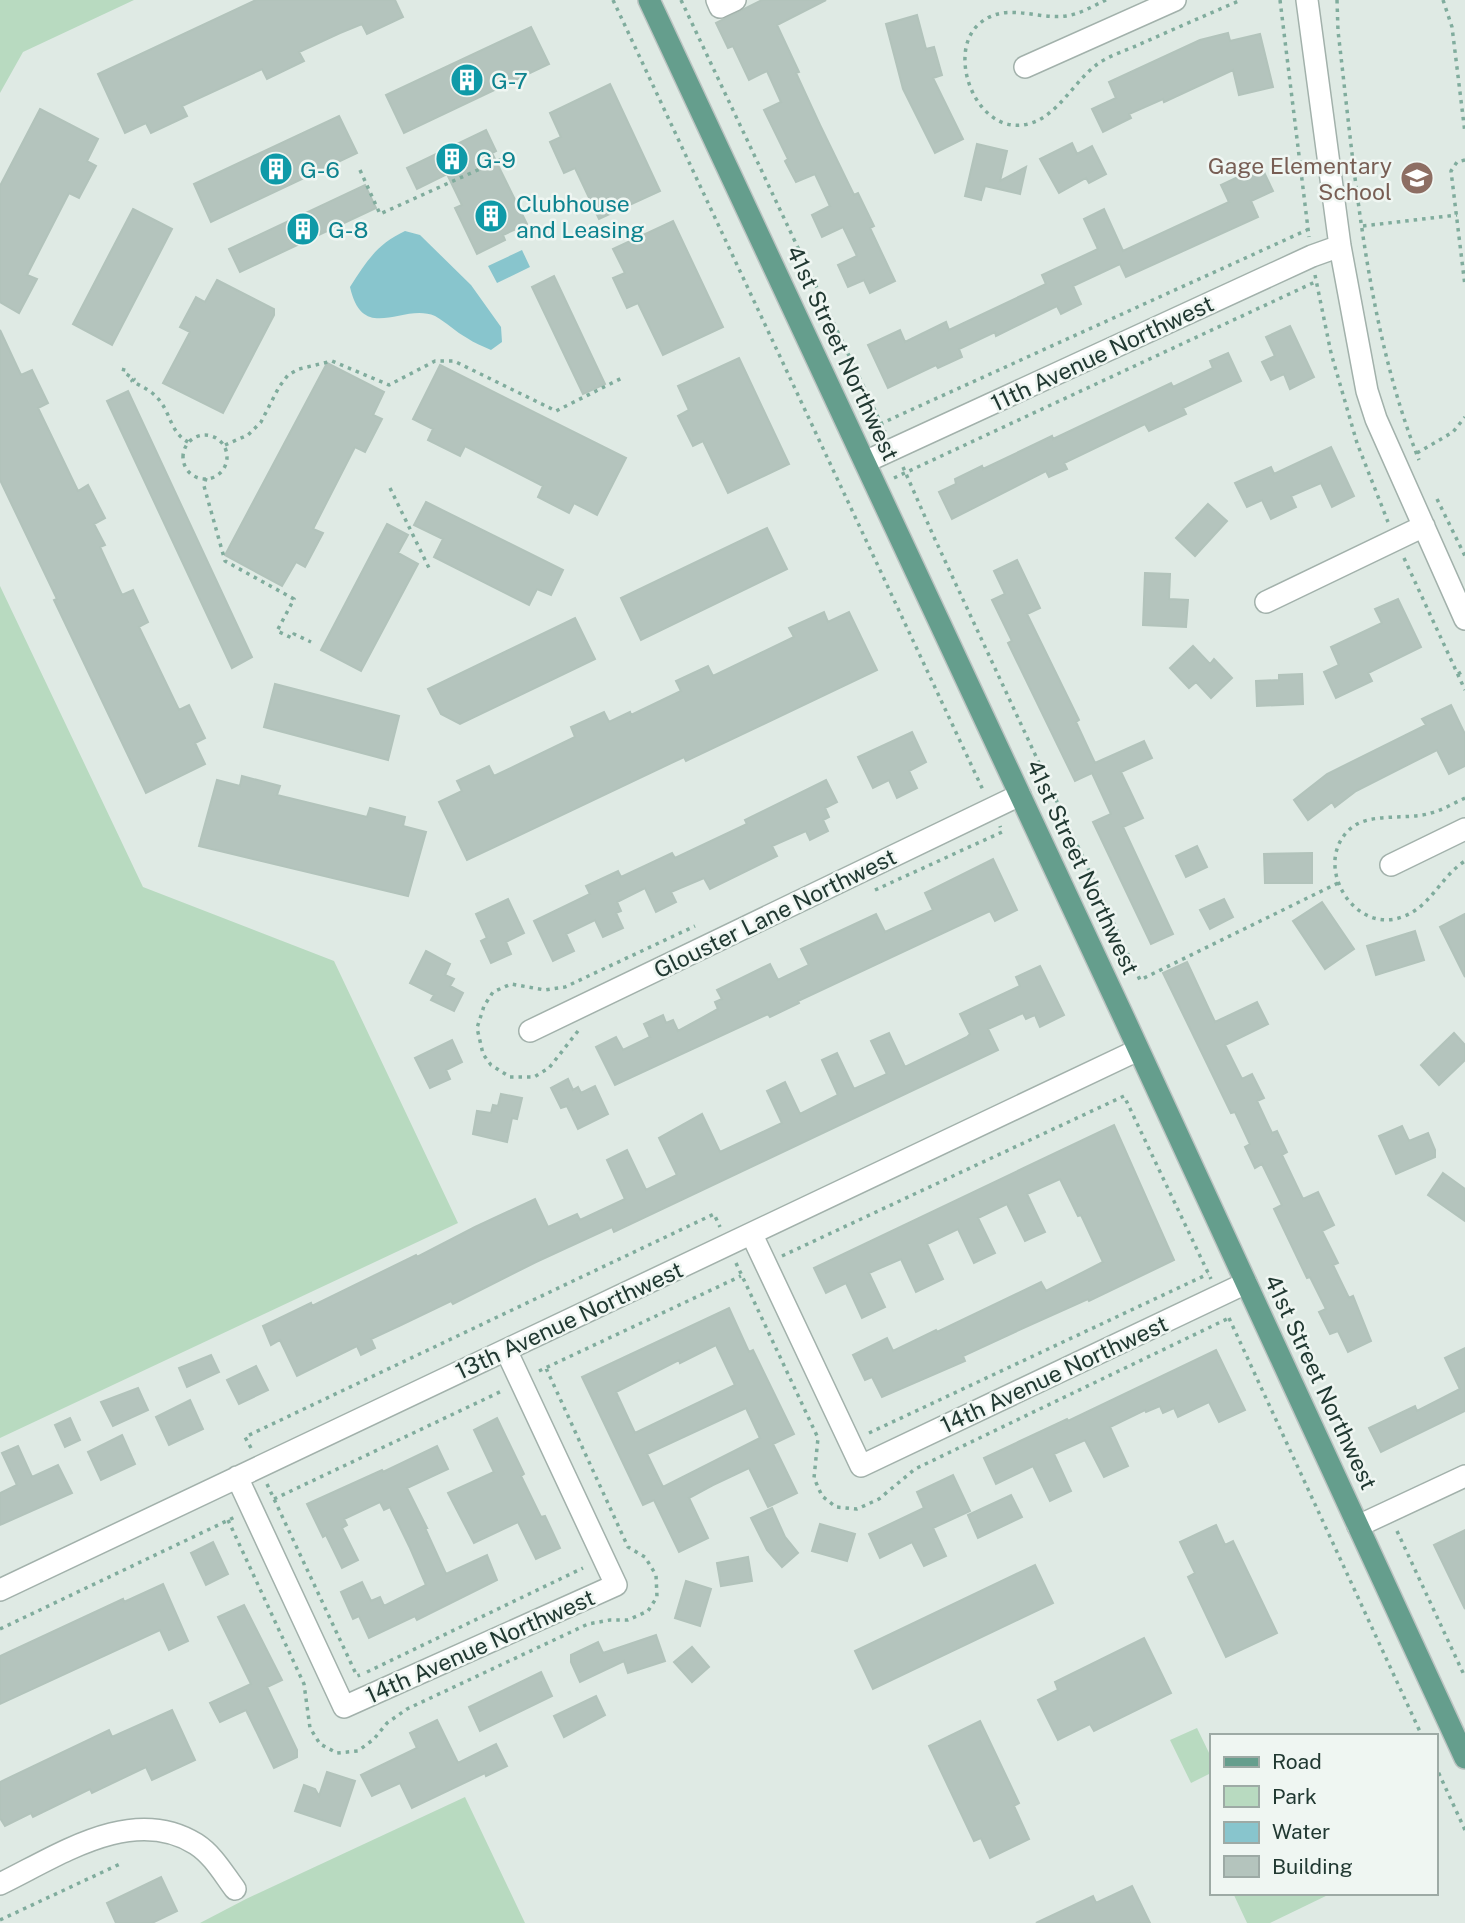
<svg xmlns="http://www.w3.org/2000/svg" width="1465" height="1923" viewBox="0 0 1465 1923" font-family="'Public Sans',sans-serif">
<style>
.green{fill:#b8dac0}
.water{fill:#88c5cd}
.building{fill:#b4c4bd;stroke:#b2c3bb;stroke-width:2;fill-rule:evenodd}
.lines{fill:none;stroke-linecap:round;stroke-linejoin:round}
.minor-casing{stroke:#a2b1ab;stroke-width:24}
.major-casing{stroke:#bcc4c2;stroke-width:24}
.path{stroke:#80ac9d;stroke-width:3.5;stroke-dasharray:3.5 5;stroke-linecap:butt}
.minor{stroke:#fff;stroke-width:21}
.major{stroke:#659e8d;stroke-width:21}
.labels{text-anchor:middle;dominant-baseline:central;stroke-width:5;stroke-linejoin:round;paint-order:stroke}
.culture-label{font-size:23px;fill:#0d838f;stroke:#eff6f2;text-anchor:start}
.education-label{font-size:23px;fill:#785e54;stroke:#eff6f2;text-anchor:end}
.street-label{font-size:23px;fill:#213932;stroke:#eff6f2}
</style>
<rect width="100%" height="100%" fill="#dfeae4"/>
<path class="green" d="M0 0H134L23 52 0 93Z
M0 586 143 887 334 961 458 1223 0 1438Z
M1197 1728 1211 1757V1773L1191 1783 1170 1740Z
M465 1797 525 1923H200L246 1899Z
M1233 1893H1332L1270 1923H1247Z"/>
<path class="water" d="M405 231 420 235 471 285 501 327 502 342 491 350C483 346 474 343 467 338 456 332 446 322 435 316 403 302 363 345 350 287 366 262 377 244 405 231Z
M522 250 530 267 497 283 488 266Z"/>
<path class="building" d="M256 0H395L403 17 367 34 362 24 340 33 299 52 304 61 267 79 262 69 182 106 187 116 151 133 146 123 125 133 98 74Z
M762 0H826L777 25 799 72 796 73 820 125 854 195 858 193 874 226 870 228 895 281 870 293 864 280 848 287 838 265 857 256 843 227 822 237 812 215 830 206 815 174 796 182 785 161 788 159 764 110 781 102 767 71 749 80 733 46 728 48 716 23Z
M917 15 926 49 934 47 942 75 933 78 963 139 935 153 903 89 886 24Z
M531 27 549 64 404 133 386 95Z
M1228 33 1230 41 1260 34 1273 87 1239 95 1233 70 1164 102 1163 99 1129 114 1131 118 1103 132 1092 109 1116 98 1109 82 1200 40Z
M610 84 660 191 599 219 575 168 564 173 550 142 561 137 550 113Z
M40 109 98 139 87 161 96 166 79 198 69 193 27 275 37 279 19 313 0 302V186Z
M339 116 357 153 211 222 194 184Z
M486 130 496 151 492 153 527 224 503 235 505 240 477 254 455 208 462 205 447 174 417 189 407 168Z
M1072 143 1077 154 1092 146 1106 174 1089 183 1086 178 1059 193 1040 159Z
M977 144 1007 151 1000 181 1026 167 1020 194 985 186 981 200 965 196Z
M1261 166 1273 191 1251 201 1258 217 1126 277 1120 264 1073 286 1081 304 1061 314 1057 306 996 336 995 332 959 349 962 357 938 368 936 365 888 388 868 345 900 330 905 342 946 322 949 330 1046 284 1042 275 1098 249 1084 219 1104 209 1123 251 1229 202 1221 185Z
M365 185 376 208 240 272 229 249Z
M133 209 172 229 112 345 73 324Z
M673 221 723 327 663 355 638 303 627 308 613 278 625 273 613 249Z
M554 276 605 384 583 394 532 287Z
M217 280 274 309V315L223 413 163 383 190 332 180 327 196 297 205 302Z
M1290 326 1314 377 1290 389 1284 374 1271 380 1262 362 1275 356 1266 337Z
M0 330 21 375 32 370 48 403 38 408 78 491 88 485 105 518 94 524 105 545 100 547 122 595 133 590 148 622 139 627 179 710 189 705 205 738 195 743 205 764 146 793 54 600 57 599 0 480Z
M1228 353 1241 381 1183 408 1186 414 1149 431 1145 424 1064 463 1067 469 1049 477 1046 471 952 519 939 492 956 484 955 479 982 466 983 469 1052 436 1053 439 1171 383 1173 387 1213 368 1210 361Z
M739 358 789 464 728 493 703 441 693 446 678 416 689 410 678 386Z
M327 363 384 392 373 415 382 419 365 452 355 447 313 529 323 533 305 567 296 562 282 586 225 555Z
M440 365 626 458 597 515 574 503 569 513 538 497 543 486 465 446 460 456 428 440 433 429 413 419Z
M128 391 252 657 232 668 107 401Z
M1331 447 1354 496 1332 507 1321 483 1291 496 1296 507 1271 519 1262 500 1247 507 1235 483 1271 467 1274 474Z
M426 502 563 570 551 595 537 589 529 605 434 557 443 539 414 525Z
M1208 504 1227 521 1195 556 1176 538Z
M387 524 408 535 398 553 418 564 361 671 321 650Z
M767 528 787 569 641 640 621 598Z
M1017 560 1040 608 1027 614 1079 720 1076 722 1095 763 1144 741 1152 758 1121 772 1143 818 1123 827 1173 934 1151 944 1093 822 1111 814 1092 773 1075 781 1008 643 1012 641 992 600 1005 594 994 571Z
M1145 573 1170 574 1169 599 1188 600 1186 627 1143 625Z
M1398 599 1421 647 1368 673 1372 681 1336 698 1324 672 1339 665 1331 647 1382 623 1375 609Z
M824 612 828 622 849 612 877 670 686 761 684 757 467 860 439 802 462 791 457 781 489 766 494 776 575 737 571 727 604 712 609 722 630 712 631 715 681 691 676 681 708 666 713 676 794 637 789 628Z
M575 618 595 659 460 724 441 714 428 689Z
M1193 646 1210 664 1214 659 1232 678 1211 698 1196 682 1189 688 1170 668Z
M1302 674 1303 704 1257 706 1256 681 1279 680V675Z
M275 684 399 716 388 760 264 727Z
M1451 705 1465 734V766L1449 774 1437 750 1356 791 1335 807 1332 802 1308 820 1294 800 1327 774 1426 725 1422 719Z
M912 732 926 762 909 771 917 788 897 798 889 780 873 788 858 757Z
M242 776 280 786 277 795 367 817 370 808 405 817 403 826 426 832 408 896 199 846 217 780 240 786Z
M826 780 837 802 825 808 829 817 823 820 828 831 810 840 806 831 772 846 777 856 710 889 704 878 671 892 676 902 656 912 645 888 617 902 621 911 616 913 623 928 603 937 595 920 566 934 574 951 553 961 534 921 590 894 586 886 618 871 621 877 672 853 675 858 747 824 745 820Z
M1197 846 1207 867 1186 877 1176 856Z
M1312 853V883H1265L1264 854Z
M993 859 1017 910 995 921 990 911 798 1001 799 1003 770 1017 768 1014 615 1085 596 1047 616 1037 623 1050 650 1037 644 1024 663 1015 666 1023 673 1020 678 1031 718 1009 715 1002 722 999 717 990 770 964 778 980 809 965 801 949 876 914 885 932 933 910 925 893Z
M508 899 524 933 506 942 511 954 491 963 481 941 487 938 476 914Z
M1224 899 1233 917 1210 929 1200 910Z
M1322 902 1354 949 1325 969 1293 921Z
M1465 914V977L1440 927Z
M1415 931 1424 960 1376 975 1367 946Z
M426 951 450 964 445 975 454 979 450 986 463 993 454 1011 431 1000 434 995 410 983Z
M1187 962 1215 1022 1257 1002 1268 1024 1225 1045 1242 1079 1252 1074 1264 1098 1257 1101 1272 1133 1277 1131 1287 1152 1282 1155 1303 1199 1318 1192 1334 1225 1322 1231 1338 1263 1333 1265 1349 1298 1353 1296 1371 1341 1348 1352 1338 1331 1330 1334 1319 1312 1326 1309 1310 1277 1307 1278 1274 1209 1282 1205 1262 1164 1255 1168 1245 1147 1250 1144 1235 1112 1231 1113 1163 973Z
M1040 966 1064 1015 1040 1027 1035 1015 1026 1019 1023 1013 988 1029 998 1050 614 1232 612 1227 536 1262 453 1304 451 1301 401 1325 371 1339 375 1348 361 1355 357 1346 297 1376 280 1340 271 1345 263 1326 311 1303 312 1306 416 1255 417 1257 475 1227 535 1199 548 1227 577 1214 580 1220 625 1199 607 1160 627 1150 646 1190 677 1175 659 1138 702 1114 720 1152 782 1123 767 1091 785 1082 800 1114 838 1095 822 1060 837 1053 854 1089 887 1074 871 1041 889 1033 905 1067 967 1037 970 1034 960 1014 1020 986 1016 977Z
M1454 1033 1465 1045V1060L1439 1085 1421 1065Z
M452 1040 462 1062 446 1070 450 1079 430 1088 415 1058Z
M568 1079 573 1090 578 1087 581 1093 595 1086 608 1114 578 1129 567 1106 561 1108 551 1088Z
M501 1094 522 1098 517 1119 512 1118 507 1142 473 1134 477 1111 491 1113 493 1105 498 1106Z
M1114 1125 1174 1260 1089 1301 1088 1299 1030 1325 963 1356 965 1361 882 1397 872 1377 865 1380 853 1355 887 1338 893 1351 936 1330 937 1332 1041 1282 1046 1291 1103 1262 1081 1215 1078 1216 1060 1179 1027 1194 1045 1232 1025 1241 1007 1204 978 1218 995 1253 974 1263 958 1229 927 1244 943 1279 916 1292 901 1259 869 1273 885 1307 862 1318 846 1283 826 1293 814 1268Z
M1402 1126 1409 1141 1428 1133 1435 1150V1157L1396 1174 1379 1136Z
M1443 1173 1465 1189V1221L1428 1195Z
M729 1308 749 1352 753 1350 794 1434 773 1444 797 1493 768 1507 749 1468 713 1485 689 1498 708 1538 679 1552 654 1500 643 1505 582 1377ZM716 1345 735 1385 635 1433 616 1392 679 1360 680 1363ZM746 1408 760 1438 663 1487 647 1454Z
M1465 1348V1411L1381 1452 1369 1428 1415 1406 1417 1411 1460 1389 1445 1358Z
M1216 1350 1245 1410 1219 1422 1209 1402 1178 1417 1174 1408 1163 1413 1160 1406 1146 1412 1145 1410 1110 1427 1128 1466 1104 1477 1085 1440 1054 1454 1071 1491 1050 1501 1033 1466 996 1484 984 1458 1067 1419 1068 1421Z
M211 1355 219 1372 187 1387 179 1368Z
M256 1366 268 1390 239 1404 227 1380Z
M138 1388 148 1410 113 1426 101 1402Z
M190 1400 203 1429 169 1445 156 1417Z
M70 1418 80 1440 65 1447 55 1425Z
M497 1418 524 1474 521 1476 541 1517 545 1516 560 1548 536 1559 518 1522 474 1543 448 1493 494 1472 474 1430Z
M122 1435 135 1464 101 1480 88 1452Z
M18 1446 32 1477 58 1465 72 1493 0 1525V1493L17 1485 2 1453Z
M437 1446 448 1469 407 1488 427 1528H425L446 1574 487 1555 497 1580 417 1620 415 1616 369 1638 359 1616 353 1619 341 1592 362 1582 371 1601 380 1597 384 1606 426 1585 410 1548 390 1507 384 1510 380 1502 344 1519 347 1525 342 1528 358 1560 342 1568 326 1535 323 1537 307 1504 382 1470 383 1472Z
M953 1475 970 1511 933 1528 946 1556 924 1566 912 1542 880 1558 869 1534 924 1508 917 1492Z
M1011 1495 1022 1517 978 1538 968 1515Z
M772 1508 785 1537 798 1553 782 1567 767 1550 751 1518Z
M820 1524 855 1534 847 1561 812 1551Z
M1216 1525 1225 1545 1233 1541 1277 1633 1226 1657 1188 1577 1195 1573 1180 1542Z
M1465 1530V1609L1434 1545Z
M213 1542 228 1574 206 1585 191 1553Z
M748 1557 752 1581 721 1586 717 1563Z
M1035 1565 1053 1603 873 1689 855 1651Z
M686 1581 711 1589 700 1626 675 1618Z
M163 1584 188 1641 169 1650 160 1630 0 1704V1656L123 1599 124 1602Z
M244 1605 282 1680 267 1687 297 1750V1757L274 1768 246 1710 220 1722 210 1703 251 1684 218 1617Z
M656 1635 665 1661 628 1673 624 1661 580 1682 571 1662V1655L598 1642 603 1653Z
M1144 1638 1171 1693 1094 1731 1090 1724 1058 1740 1038 1700 1058 1690 1055 1682Z
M692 1647 709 1667 692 1682 674 1662Z
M541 1672 552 1696 480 1731 469 1707Z
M596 1696 605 1715 564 1737 554 1716Z
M172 1710 195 1760 152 1780 146 1767 92 1793 90 1789 33 1817 31 1813 5 1826 0 1818V1782L109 1730 112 1737Z
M437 1720 458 1763 496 1744 507 1766 486 1776 485 1773 412 1808 400 1783 372 1796 361 1775 417 1748 410 1733Z
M980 1721 1019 1803 1014 1806 1029 1839 990 1858 981 1838 974 1841 929 1746Z
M327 1772 355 1781 340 1826 295 1811 304 1785 315 1789 319 1796Z
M161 1877 177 1911 152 1923H116L107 1903Z
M1132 1886 1150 1923H1036L1093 1896 1096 1903Z"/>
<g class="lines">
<defs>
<path id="minor" d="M717 0 720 7 735 0
M1307 0 1340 246 1367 391 1376 419 1465 619
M1025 67 1175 0
M865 462 1312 256 1340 246
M1266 602 1424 526
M1391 865 1465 829
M530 1031 1020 795
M752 1235 861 1466 1246 1283
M237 1477 344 1707 616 1585 506 1350
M1358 1526 1465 1476
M0 1590 1138 1050
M0 1884C58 1856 132 1804 196 1844 213 1855 223 1873 235 1889"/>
<path id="major" d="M649 0 1125 1020 1465 1758"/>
</defs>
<use href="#minor" class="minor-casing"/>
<use href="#major" class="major-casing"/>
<path class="path" d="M613 0 983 790
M681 0 885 432
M1106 0C1093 6 1080 14 1066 16 1036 20 1005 1 979 24 945 54 977 137 1028 124 1057 117 1073 83 1095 66 1107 56 1125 51 1138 45 1172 30 1206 15 1241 0
M1280 0 1309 237
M1337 0 1338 31C1355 174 1366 326 1419 460
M1443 0 1452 27 1465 133
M1465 160 1457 162 1451 171 1465 286
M360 170 380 214 502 159
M1363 226 1457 215
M1315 275 1331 353 1357 443 1388 522
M124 368 123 372 134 379 132 381C142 387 153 391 160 401 171 415 171 433 188 442
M880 424 1307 230
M183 457a22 22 0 1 1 44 0a22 22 0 1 1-44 0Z
M225 445 248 435 261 422 279 387 288 375 299 369 332 361 389 385 435 361H454L556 411 622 378
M1417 453 1453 432 1465 417
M903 467 933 535 1140 980 1338 883
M206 478 204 486 225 561 294 599 277 631 292 638 294 634 311 642
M894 478 1315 282
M390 488 430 570
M1437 499 1465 556
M1404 558 1465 690
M1458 674 1465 670
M1465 798C1454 803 1443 810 1431 813 1406 821 1368 811 1349 830 1312 865 1354 935 1402 917 1431 907 1440 877 1465 861
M875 890 1002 832 1000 826
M578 1031 549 1068 534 1077H510L491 1065 483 1054 477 1028 484 1006 493 992 511 984 545 990 565 987 695 926
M782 1256 1124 1096 1211 1279
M736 1263 818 1438 814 1478 822 1496 836 1507 857 1509 879 1499 915 1469 1229 1318
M1229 1318 1422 1736
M539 1371 741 1276
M869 1433 1208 1274
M251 1448 245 1437 714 1214 720 1227
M267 1484 357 1676 360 1675
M274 1499 504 1390
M228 1520 304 1684 310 1728 320 1744 337 1753 358 1751 374 1739 387 1723 407 1709 588 1624 610 1620H628L648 1611 657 1597 656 1575 645 1557 628 1547 546 1368
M1397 1531 1465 1677
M0 1629 235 1517
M367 1672 583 1568
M1435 1765 1465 1830
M0 1920 122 1863"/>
<use href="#minor" class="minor"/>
<use href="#major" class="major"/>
</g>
<defs>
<symbol id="building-disc" viewBox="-11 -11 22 22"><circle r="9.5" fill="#0f9aa8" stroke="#eff6f2"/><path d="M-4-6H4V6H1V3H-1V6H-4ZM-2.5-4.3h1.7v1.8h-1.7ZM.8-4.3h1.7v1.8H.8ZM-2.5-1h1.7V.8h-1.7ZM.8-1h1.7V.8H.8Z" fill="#fff"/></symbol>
<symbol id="school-disc" viewBox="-11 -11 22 22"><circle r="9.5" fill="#8d6e63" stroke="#eff6f2"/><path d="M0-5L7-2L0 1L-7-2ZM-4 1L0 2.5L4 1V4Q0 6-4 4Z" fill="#fff"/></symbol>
</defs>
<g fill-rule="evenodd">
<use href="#building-disc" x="448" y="61" width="38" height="38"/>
<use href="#building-disc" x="433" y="140" width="38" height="38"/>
<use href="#building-disc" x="257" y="150" width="38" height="38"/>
<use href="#school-disc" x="1398" y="159" width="38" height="38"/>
<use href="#building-disc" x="472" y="197" width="38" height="38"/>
<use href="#building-disc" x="284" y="210" width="38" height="38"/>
</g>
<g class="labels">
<g class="culture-label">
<text x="491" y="80">G-7</text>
<text x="476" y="159">G-9</text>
<text x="300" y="169">G-6</text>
<text x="516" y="203">Clubhouse<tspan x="516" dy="26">and Leasing</tspan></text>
<text x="328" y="229">G-8</text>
</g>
<g class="education-label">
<text x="1392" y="165">Gage Elementary<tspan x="1392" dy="26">School</tspan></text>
</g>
<g class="street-label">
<text transform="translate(843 353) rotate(65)">41st Street Northwest</text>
<text transform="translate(1102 353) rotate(-25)">11th Avenue Northwest</text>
<text transform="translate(1083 867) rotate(65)">41st Street Northwest</text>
<text transform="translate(775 913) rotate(-26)">Glouster Lane Northwest</text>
<text transform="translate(569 1320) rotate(-25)">13th Avenue Northwest</text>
<text transform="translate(1054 1374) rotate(-25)">14th Avenue Northwest</text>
<text transform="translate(1321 1382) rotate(65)">41st Street Northwest</text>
<text transform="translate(480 1646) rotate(-24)">14th Avenue Northwest</text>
</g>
</g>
<rect x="1210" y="1734" width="228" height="161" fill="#eff6f2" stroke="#9daaa5" stroke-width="2"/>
<rect x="1224" y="1757" width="35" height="10" fill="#659e8d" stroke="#9daaa5" stroke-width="2"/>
<text x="1272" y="1769" font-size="21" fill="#213932">Road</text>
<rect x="1224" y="1786" width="35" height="21" fill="#b8dac0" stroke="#9daaa5" stroke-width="2"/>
<text x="1272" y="1804" font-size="21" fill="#213932">Park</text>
<rect x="1224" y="1822" width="35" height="21" fill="#88c5cd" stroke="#9daaa5" stroke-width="2"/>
<text x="1272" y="1839" font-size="21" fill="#213932">Water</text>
<rect x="1224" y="1856" width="35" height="21" fill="#b4c4bd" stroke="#9daaa5" stroke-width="2"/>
<text x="1272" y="1874" font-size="21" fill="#213932">Building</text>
</svg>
